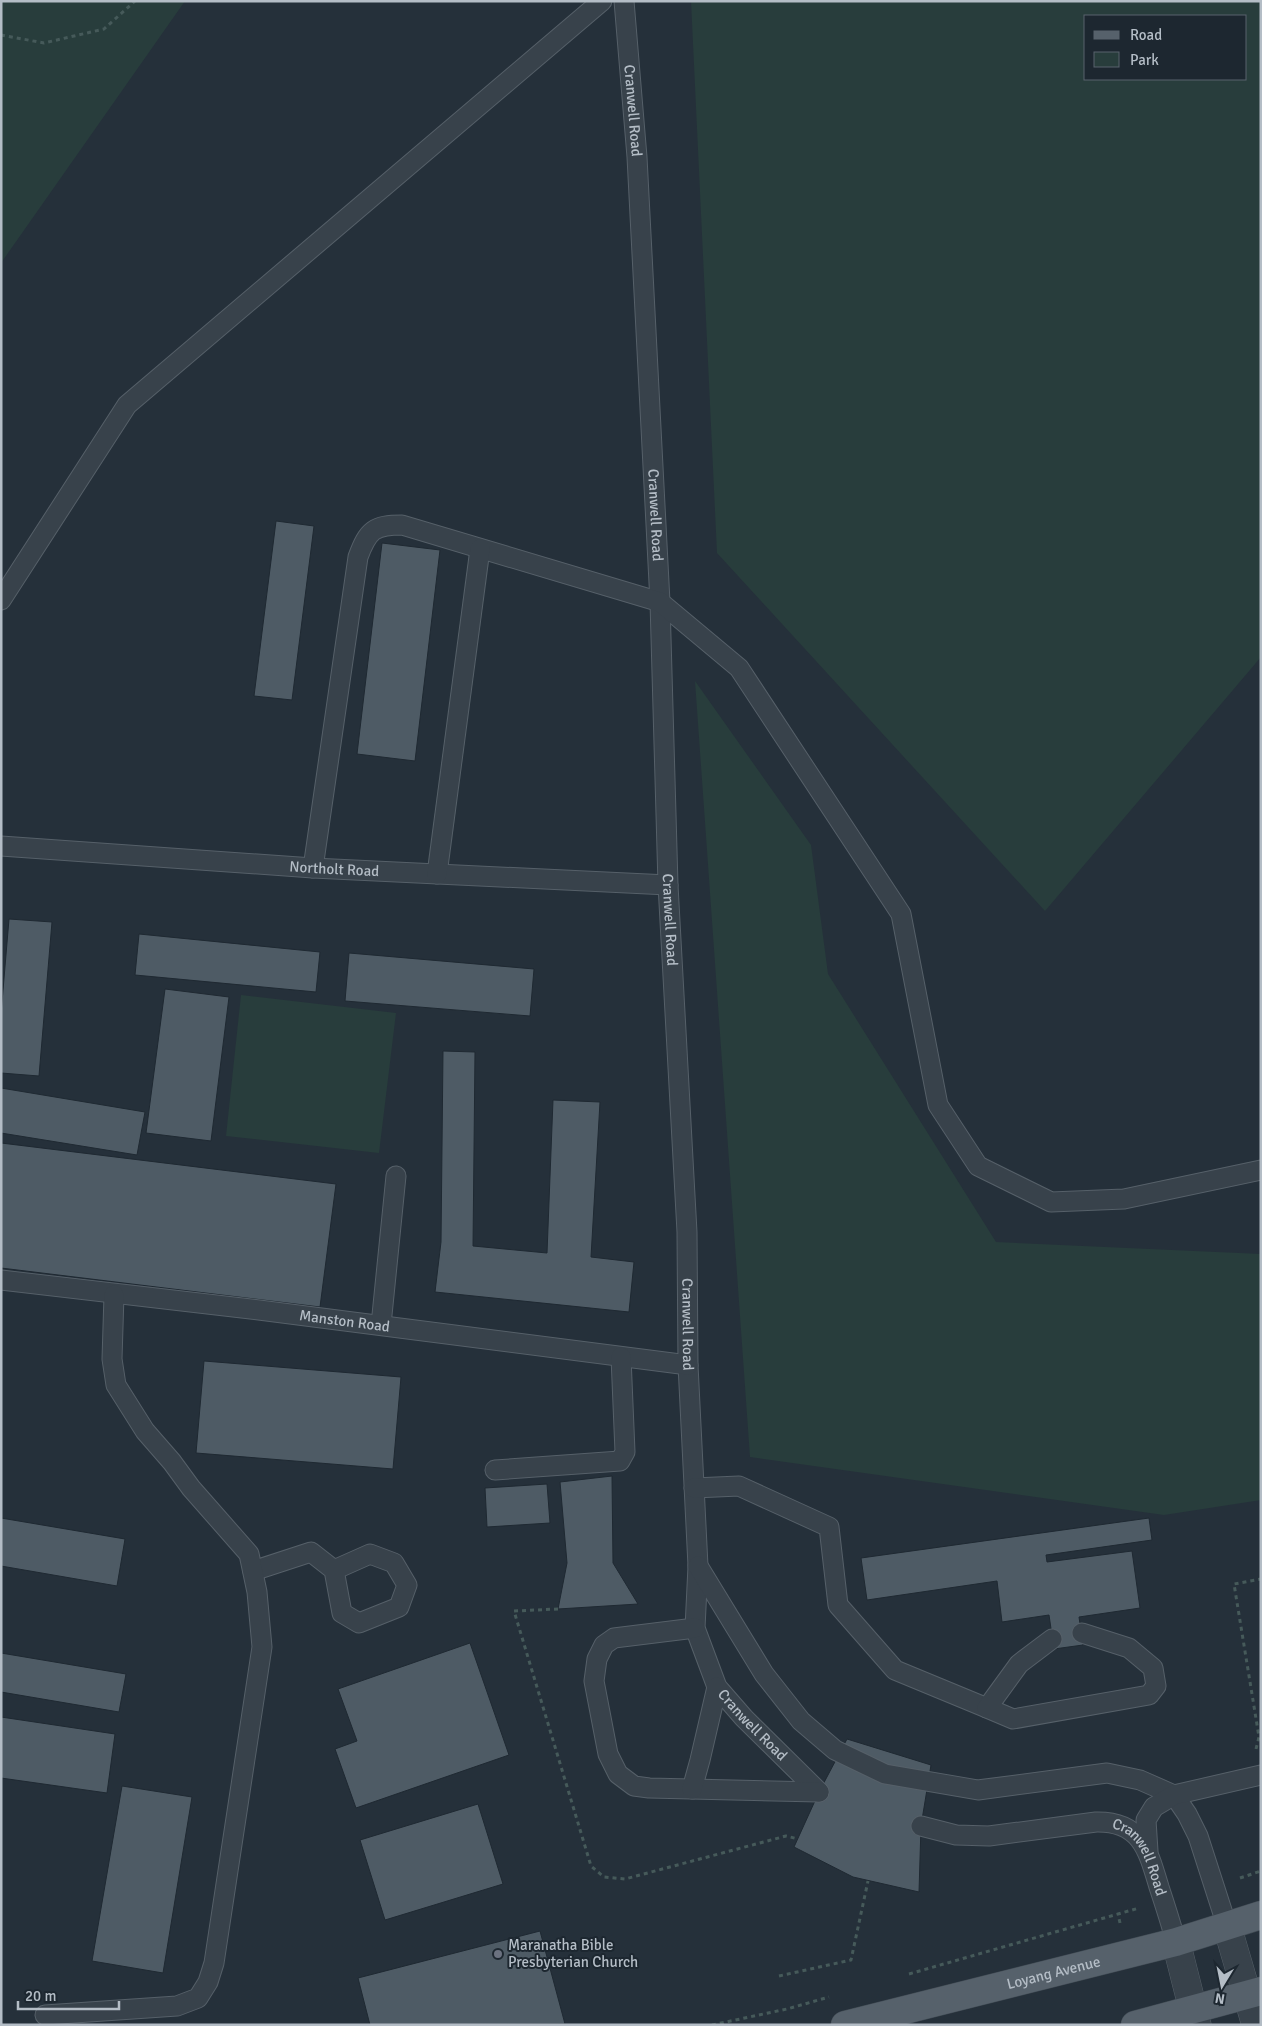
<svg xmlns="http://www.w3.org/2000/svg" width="1262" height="2026" viewBox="0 0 1262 2026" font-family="Signika,sans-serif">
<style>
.green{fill:#283d3c;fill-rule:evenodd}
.building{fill:#4e5b65;stroke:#1f2932}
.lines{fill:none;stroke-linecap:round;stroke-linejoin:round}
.service-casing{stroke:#566069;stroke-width:21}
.minor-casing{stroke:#566069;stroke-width:29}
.primary-casing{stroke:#414b54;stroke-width:29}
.path{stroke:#465a5a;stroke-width:3;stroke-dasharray:4 4;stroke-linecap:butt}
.service{stroke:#38424b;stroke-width:19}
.minor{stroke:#38424b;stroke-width:28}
.primary{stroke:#56616b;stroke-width:28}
.worship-dot{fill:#6b7280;stroke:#1d2730;stroke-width:2}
.labels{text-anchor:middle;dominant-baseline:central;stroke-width:4;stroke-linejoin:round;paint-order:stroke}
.street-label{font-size:15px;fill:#b4bdc6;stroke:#1d2730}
.poi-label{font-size:15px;fill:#b4bdc6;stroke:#1d2730;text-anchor:start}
</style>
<rect width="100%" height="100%" fill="#25303a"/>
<path class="green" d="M1 1H185L1 263Z
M691 1H1261V657L1045 911 717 553ZM1086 16H1246V79H1086Z
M695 681 811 845 828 974 996 1242 1261 1254V1500L1164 1515 750 1457Z
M241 995 396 1013 379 1153 226 1136Z"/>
<path class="building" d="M276 521 314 526 292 700 254 696Z
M382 543 440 550 415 761 357 754Z
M9 919 52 922 39 1076 1 1073V1014Z
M139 934 320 952 316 992 135 975Z
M349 953 534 969 530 1016 345 1001Z
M165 989 229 997 211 1141 146 1133Z
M443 1051 475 1052 473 1246 547 1253 553 1100 600 1102 591 1257 634 1262 629 1312 435 1292 441 1242Z
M1 1088 145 1112 137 1155 1 1133Z
M1 1143 336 1184 320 1307 1 1268Z
M204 1361 401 1377 393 1469 196 1453Z
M612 1476 613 1563 638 1604 558 1609 567 1563 560 1482Z
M547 1484 550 1523 487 1527 485 1488Z
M1 1518 125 1539 117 1586 1 1566Z
M1149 1518 1152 1540 1046 1555 1047 1562 1132 1551 1140 1608 1079 1617 1083 1645 1054 1649 1049 1615 1002 1622 997 1581 867 1600 861 1558Z
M470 1643 509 1755 356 1808 335 1749 357 1741 338 1689Z
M1 1653 126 1674 119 1712 1 1692Z
M1 1717 115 1734 107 1793 1 1778Z
M847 1739 931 1765 921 1826 919 1892 853 1877 794 1847 819 1792Z
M122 1786 192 1797 163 1973 92 1961Z
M478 1804 503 1884 385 1920 360 1840Z
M540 1931 565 2024 370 2025 358 1978Z"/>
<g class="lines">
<defs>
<g id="service">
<path id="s1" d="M624 1 637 157 660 602 668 885 687 1232 688 1365 698 1566 695 1628 717 1687 744 1718 819 1792"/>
<path d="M1 600 127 405 602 1"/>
<path id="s2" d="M1 846 313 868 668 885"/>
<path d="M313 868 358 557C368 530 374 525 402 525L660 602 739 668 901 914 938 1105 978 1166 1051 1202 1124 1199 1261 1170"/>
<path d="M437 874 480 549"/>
<path id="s3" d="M1 1280 259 1310 688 1365"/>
<path d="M381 1325 396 1176"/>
<path d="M495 1470 620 1461 625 1452 621 1357"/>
<path d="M694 1488 739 1486 829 1527 838 1605 895 1670 987 1708"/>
<path d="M698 1566 764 1674 801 1721 835 1750 885 1774 978 1790 1107 1773 1140 1780 1174 1795 1187 1814 1198 1836 1227 1926"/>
<path d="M253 1571 311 1552 334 1570 342 1613 359 1623 399 1607 407 1585 394 1563 370 1554 334 1570"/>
<path d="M695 1628 614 1638 604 1645 597 1659 594 1681 608 1754 618 1774 634 1786 649 1788 819 1792"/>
<path d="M1052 1639 1019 1664 987 1708 1013 1719 1149 1695 1156 1686 1153 1668 1129 1648 1082 1633"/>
<path d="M692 1789 700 1760 717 1687"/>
<path id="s4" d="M921 1826 956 1835 989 1836 1096 1822C1141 1821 1148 1850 1159 1887 1165 1905 1171 1924 1176 1942"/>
<path d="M1148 1851 1146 1820 1154 1807 1174 1795 1261 1775"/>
<path d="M45 2015 177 2006 198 1998 208 1982 214 1963 262 1647 257 1592 249 1554 191 1488 172 1462 145 1431 116 1385 112 1359 114 1295"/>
</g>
<path id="minor" d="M1227 1926 1256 2025
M1176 1942 1197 2025"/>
<g id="primary">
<path id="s5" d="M845 2025 1176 1942 1261 1915"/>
<path d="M1135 2025 1261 1991"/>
</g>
</defs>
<use href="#service" class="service-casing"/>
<use href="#minor" class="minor-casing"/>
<use href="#primary" class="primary-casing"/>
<path class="path" d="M1 35 44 43 104 29 135 1
M558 1609 514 1611 591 1866 604 1877 625 1879 786 1836 798 1839
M1256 1749 1259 1737 1234 1584 1261 1579
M1240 1878 1261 1871
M1120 1923 1118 1914 1139 1908
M909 1974 1118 1914
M779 1976 851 1960 868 1881
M712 2025 787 2009 829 1997"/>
<use href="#service" class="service"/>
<use href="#minor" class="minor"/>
<use href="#primary" class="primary"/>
</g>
<circle class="worship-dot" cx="498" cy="1954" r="5"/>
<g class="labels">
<g class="street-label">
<text stroke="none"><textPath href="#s1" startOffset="110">Cranwell Road</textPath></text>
<text stroke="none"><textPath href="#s1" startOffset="515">Cranwell Road</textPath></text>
<text stroke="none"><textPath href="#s2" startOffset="334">Northolt Road</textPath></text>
<text stroke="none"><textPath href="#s1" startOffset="920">Cranwell Road</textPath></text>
<text stroke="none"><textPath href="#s3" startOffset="346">Manston Road</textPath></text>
<text stroke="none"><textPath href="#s1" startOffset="1325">Cranwell Road</textPath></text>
<text stroke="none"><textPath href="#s1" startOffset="1744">Cranwell Road</textPath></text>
<text stroke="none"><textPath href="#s4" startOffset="240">Cranwell Road</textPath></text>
<text stroke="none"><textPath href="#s5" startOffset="215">Loyang Avenue</textPath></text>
</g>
<g class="poi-label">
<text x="508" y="1945">Maranatha Bible<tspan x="508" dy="17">Presbyterian Church</tspan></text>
</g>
</g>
<rect width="1262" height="2026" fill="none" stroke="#b4bdc6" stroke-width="5"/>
<rect x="1084" y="15" width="162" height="65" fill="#1d2730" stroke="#59636c"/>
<rect x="1094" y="31" width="25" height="8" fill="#56616b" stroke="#59636c"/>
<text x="1130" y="40" font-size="15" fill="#b4bdc6">Road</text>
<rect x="1094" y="52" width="25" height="15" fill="#283d3c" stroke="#59636c"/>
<text x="1130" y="65" font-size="15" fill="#b4bdc6">Park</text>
<g transform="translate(1222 1986) rotate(190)" stroke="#1d2730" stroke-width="4" paint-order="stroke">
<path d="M0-4L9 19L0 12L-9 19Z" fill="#b4bdc6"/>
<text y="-8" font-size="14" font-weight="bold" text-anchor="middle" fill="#b4bdc6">N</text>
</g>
<path d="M18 2001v8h101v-8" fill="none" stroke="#b4bdc6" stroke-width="2.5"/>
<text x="25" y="2001" font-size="15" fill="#b4bdc6" stroke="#1d2730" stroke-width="4" paint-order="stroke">20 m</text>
</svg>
